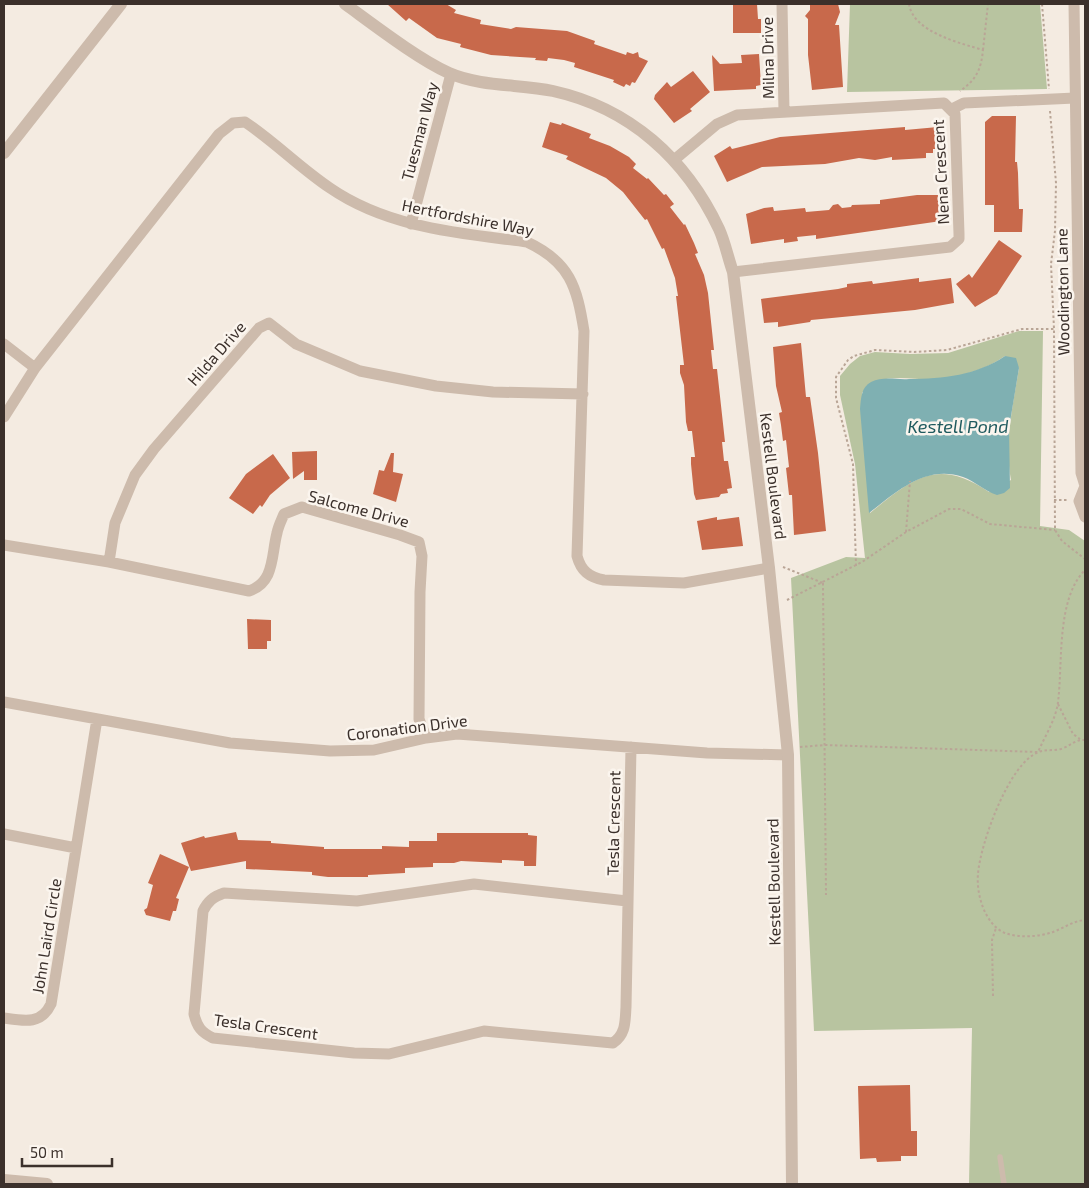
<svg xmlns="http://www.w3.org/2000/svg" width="1089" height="1188" viewBox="0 0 1089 1188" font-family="'Exo 2',sans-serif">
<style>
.green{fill:#b8c4a0;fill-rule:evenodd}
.water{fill:#7fb0b2}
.building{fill:#c8694b}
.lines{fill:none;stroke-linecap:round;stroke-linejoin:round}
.path{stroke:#b9a596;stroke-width:2;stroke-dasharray:2.5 2.5;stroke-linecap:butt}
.service{stroke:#cdbbac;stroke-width:5.5}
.minor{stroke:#cdbbac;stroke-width:11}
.tertiary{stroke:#cdbbac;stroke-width:12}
.labels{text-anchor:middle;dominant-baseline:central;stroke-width:5;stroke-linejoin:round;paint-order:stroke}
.street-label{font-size:16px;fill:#3b302b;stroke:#fbf5ee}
.water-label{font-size:18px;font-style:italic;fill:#1f5a5e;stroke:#fbf5ee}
</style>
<rect width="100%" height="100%" fill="#f4ebe1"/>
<path class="green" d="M850 4H1040L1047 89 847 92Z
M1019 331H1043L1040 526 1069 530 1085 541V1184H969L972 1028 814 1031 791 578 846 557 865 558 855 464 840 395V376L850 364 860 356 875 352 910 354 948 353ZM1005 356 1019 368C1013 405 1004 443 1011 480L989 492C937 457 913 478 870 513L862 393C881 369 913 382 941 379 963 376 987 369 1005 356Z"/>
<path class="water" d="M1005 356 1016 358 1019 368 1009 428 1010 488 1004 493 997 495C984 491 975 481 963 477 926 464 896 492 869 513L860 409C861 399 861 387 871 382 883 376 897 380 909 379 943 379 977 375 1005 356Z"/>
<path class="building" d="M387 4H446L456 10 454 13 481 20 480 24 511 29 516 27 567 31 595 41 594 44 626 55 627 52 633 54 638 52 639 57 648 61 635 83 632 82 630 86 626 84 624 87 613 82 614 80 574 67 575 63 564 60 548 58 547 61 535 60 536 58 491 55 460 47 461 44 437 38 409 18 406 21Z
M733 4H757L758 19H761V33H733Z
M810 4H838L840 12 835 25H839L843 87 812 90 808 55V19L805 16 810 10Z
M759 54 761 85 756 86V89L714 91 712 55 720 64 742 63 741 55Z
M693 71 710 92 690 109 692 111 674 123 654 99 655 95 667 82 671 87Z
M992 116H1016L1015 162H1017L1018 173 1019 209H1023L1022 232H994V205H985V122Z
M550 122 561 125 562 123 591 134 589 138 610 146 629 157 636 164 633 168 647 179 648 178 664 195 666 194 674 204 670 207 684 225 685 224 694 243 698 253 695 254 704 275 708 293 714 350H711L713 369H717L725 442H722L724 461H728L732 488 727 489 728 493 721 494 719 497 696 500 694 494 691 464V457H695L692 431H688L686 422 684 385 680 373V365H684L676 296H678L675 278 664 248 662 249 647 219 645 220 623 192 606 178 566 159 568 156 542 147Z
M905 127V130L938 127 939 149H933V153H926V158L892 160V157L875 160 859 158 825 164 762 167 727 182 714 156 730 146 732 149 780 137Z
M917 195H938L941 221 816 239V235L797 237 798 241 784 243V239L751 244 746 214 764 208 773 207 774 211 805 208 806 212 829 210 833 205 838 204 842 208 851 207 852 205 880 204V200Z
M999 240 1022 256 997 294 975 307 956 284 969 274 972 278Z
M919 278V282L951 278 954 303 915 310 811 320 810 322 778 327V322L764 323 761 299 838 289 847 287V284L872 281 873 284Z
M801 343 806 397H810L818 453 826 531 794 535 792 495H789L786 468 789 467 786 440 783 441 781 425 779 413 782 412 776 386 773 347Z
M317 451V480H304V471L293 479 292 452Z
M391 453H394L393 472 403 474 396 502 373 494 379 470 384 471Z
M273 454 290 478 270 495 262 507 260 505 253 514 229 498 246 474Z
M717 517V520L739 517 743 546 702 550 697 521Z
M247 619 271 620V641H267V649H248Z
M236 832 238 840 271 841V843L324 847V849H382V846L409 847V841H437V833H528V835L537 836 536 866H524V861L502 860V863L461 861 454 863H433V867L405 868V873L368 875V877H328L312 875V872L246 869V861L191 871 181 843 204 836 205 838Z
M160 854 189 867 176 898 179 899 176 911H173L170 921 146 915 144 910 147 908 153 885 148 883Z
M910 1085 911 1131H917V1156H901V1161L877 1162 876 1158 860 1159 858 1086Z"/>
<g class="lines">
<path class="path" d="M909 4C913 32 960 43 983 50 981 70 976 80 960 91
M1042 4 1049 89
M983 50 988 4
M1050 111 1056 183 1055 231 1051 264 1054 329 1055 530 1062 541 1085 559
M1054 500H1067
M906 532 910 481
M856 566 853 464 836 398V377L848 360 854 356 875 350 914 352 947 350 1022 329H1054
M783 567 823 583
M823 583 826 895
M787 600 862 562 906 532 949 509H961L990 524 1055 530
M1058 704 1073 734 1080 739
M1085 740C1076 739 1070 746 1061 749 1054 751 1045 749 1039 752 1009 762 980 845 978 874 976 894 985 925 1005 933 1019 938 1039 937 1053 932 1064 928 1073 921 1085 920
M800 747 825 745 1038 752C1045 736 1056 719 1058 702 1063 663 1056 599 1085 570
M993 996 992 940 996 928"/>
<path class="service" d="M1000 1157 1004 1184"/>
<path class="minor" d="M782 4 784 112
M1074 4 1081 473 1085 486
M952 109 964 103 1075 98
M674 160 717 124 737 115 944 103 955 114 959 234V239L950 247 733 272
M411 224 451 74
M4 344 35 368
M4 417 35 368 219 134 233 123 245 122C275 142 300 168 330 188 388 228 459 233 527 242 570 262 577 287 584 331L577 556C581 571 589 577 604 580L684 583 769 568
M1085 486 1079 501 1085 517
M4 545 109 562 249 591C275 582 271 556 277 533 278 527 281 521 284 514L302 507 400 535 419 542 422 556 420 592 419 719 426 738
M109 562 115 523 135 475 154 449 259 328 269 323 296 344 360 371 436 386 493 392 583 394
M4 702 230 743 330 751 374 750 426 738 457 734 707 753 788 755
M4 834 76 848
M627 901 474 884 357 901 224 893C213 897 208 901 203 911L194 1014C197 1027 201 1032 213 1038L354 1053 389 1054 484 1031 613 1043C626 1034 625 1022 626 1007L631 747
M4 1018C24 1021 41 1025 51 1004L97 719"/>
<path class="tertiary" d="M345 4C374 25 418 59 449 73 481 87 520 84 553 91 630 108 686 159 719 229 725 242 728 258 733 272L769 568 788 755 792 1184
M4 153 121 4
M4 1180 47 1184"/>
</g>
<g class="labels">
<g class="street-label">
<text transform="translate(767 58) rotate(-91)">Milna Drive</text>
<text transform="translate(419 131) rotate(-75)">Tuesman Way</text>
<text transform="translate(940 172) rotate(-93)">Nena Crescent</text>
<text transform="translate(468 217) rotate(11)">Hertfordshire Way</text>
<text transform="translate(1062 292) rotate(-91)">Woodington Lane</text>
<text transform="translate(216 353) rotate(-49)">Hilda Drive</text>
<text transform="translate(774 476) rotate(83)">Kestell Boulevard</text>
<text transform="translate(359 508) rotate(15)">Salcome Drive</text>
<text transform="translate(407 727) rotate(-7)">Coronation Drive</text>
<text transform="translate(613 823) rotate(-89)">Tesla Crescent</text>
<text transform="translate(773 882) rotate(-91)">Kestell Boulevard</text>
<text transform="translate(46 936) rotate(-81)">John Laird Circle</text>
<text transform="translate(266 1026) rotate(8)">Tesla Crescent</text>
</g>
<g class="water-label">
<text x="958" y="426">Kestell Pond</text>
</g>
</g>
<rect width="1089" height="1188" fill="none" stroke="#3b302b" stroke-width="10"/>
<path d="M22 1158v8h90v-8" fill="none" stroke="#3b302b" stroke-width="2.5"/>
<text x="30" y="1158" font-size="15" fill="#3b302b" stroke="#fbf5ee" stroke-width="4" paint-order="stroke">50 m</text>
</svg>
